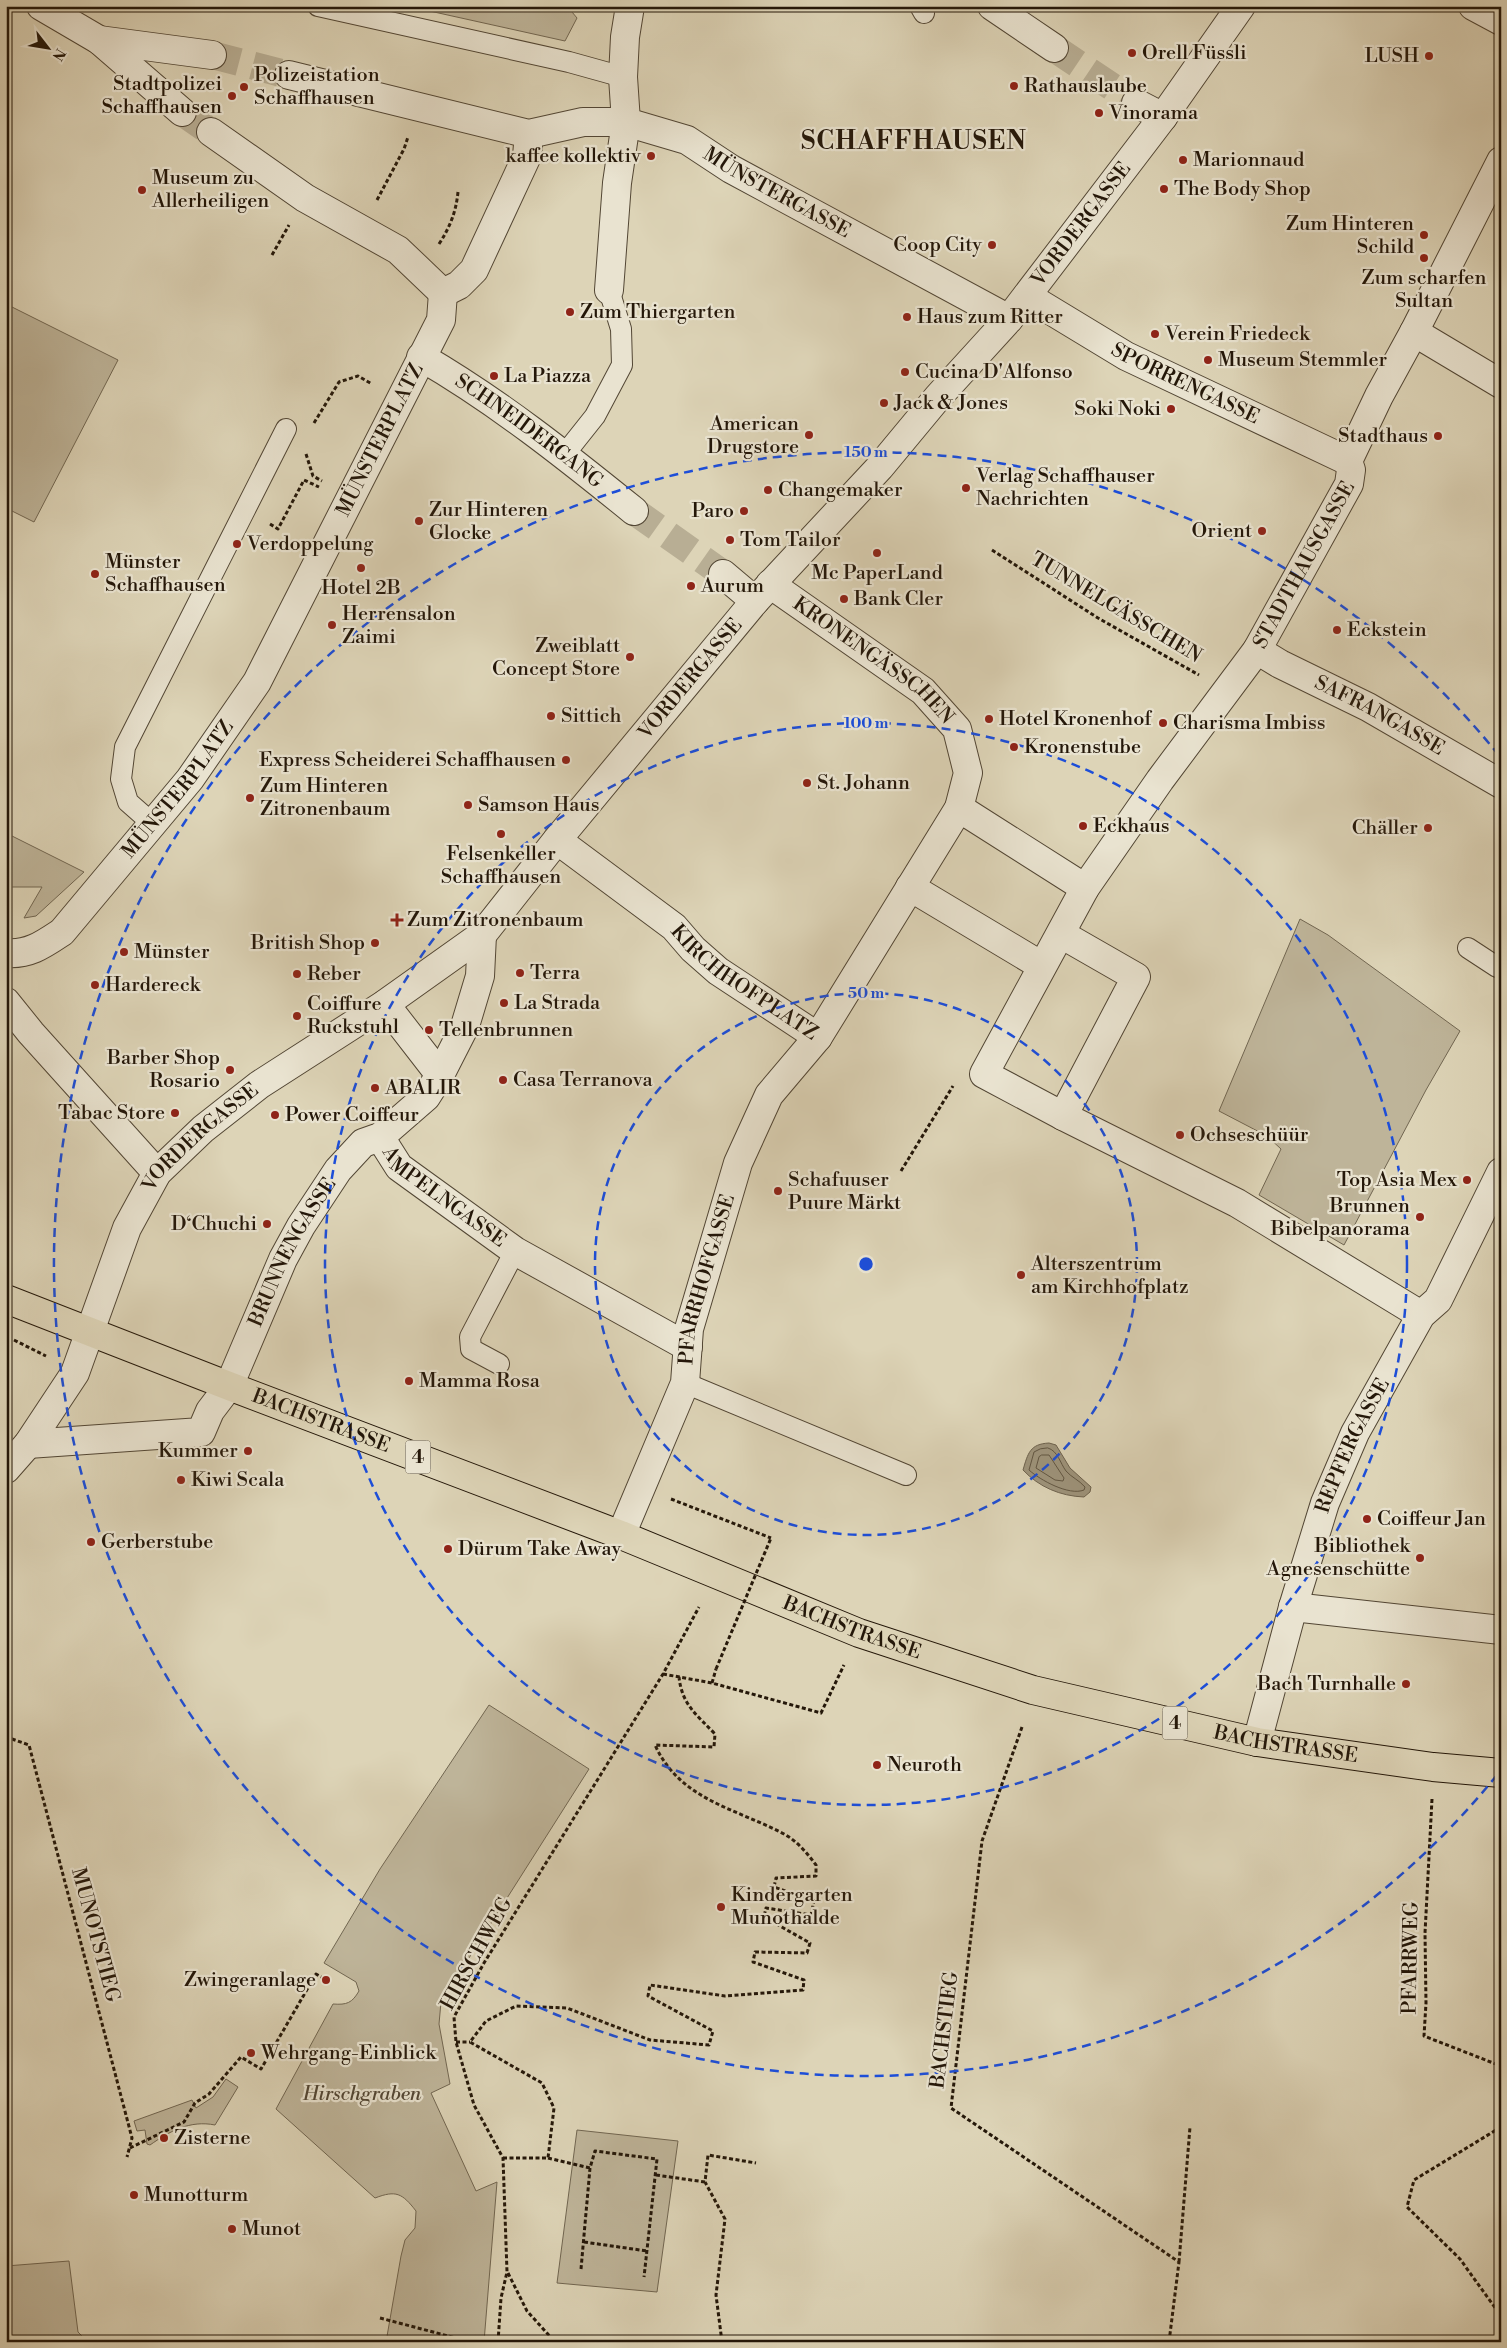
<svg xmlns="http://www.w3.org/2000/svg" width="1507" height="2348" viewBox="0 0 1507 2348" font-family="'Libre Bodoni',serif">
<style>
.green{fill:#beb499;stroke:#716651}
.water{fill:#9e947c;stroke:#6d624e}
.lines{fill:none;stroke-linecap:round;stroke-linejoin:round}
.shore{stroke:#615642;stroke-width:1}
.pedestrian-tunnel{stroke:#b8ae94;stroke-width:28;stroke-dasharray:28 14;stroke-linecap:butt}
.minor-tunnel{stroke:#b8ae94;stroke-width:28;stroke-dasharray:28 14;stroke-linecap:butt}
.service-casing{stroke:#524634;stroke-width:22}
.pedestrian-casing{stroke:#524634;stroke-width:30}
.minor-casing{stroke:#524634;stroke-width:30}
.primary-casing{stroke:#241709;stroke-width:30}
.path{stroke:#241709;stroke-width:3;stroke-dasharray:4 2.5;stroke-linecap:butt}
.service{stroke:#e9e3d0;stroke-width:20}
.pedestrian{stroke:#e9e3d0;stroke-width:28}
.minor{stroke:#e9e3d0;stroke-width:28}
.primary{stroke:#ddd4b7;stroke-width:28}
.path-bridge{stroke:#241709;stroke-width:3;stroke-dasharray:4 2.5;stroke-linecap:butt}
.ring{fill:none;stroke:#1d4ed8;stroke-width:2.5;stroke-dasharray:9 6}
.poi-dot{fill:#8f2418;stroke:#e9e3d0;stroke-width:2}
.labels{text-anchor:middle;dominant-baseline:central;stroke-width:4.5;stroke-linejoin:round;paint-order:stroke}
.shield{fill:#e9e3d0;stroke:#5f5445;stroke-width:1}
.shield-label{font-size:19px;font-weight:bold;fill:#241709}
.poi-label{font-size:20px;fill:#241709;stroke:#e9e3d0;text-anchor:start}
.street-label{font-size:20px;fill:#241709;stroke:#e9e3d0}
.park-label{font-size:20px;font-style:italic;fill:#524634;stroke:#e9e3d0}
.district-label{font-size:25px;font-weight:bold;letter-spacing:1px;fill:#241709;stroke:#e9e3d0}
.centre{fill:#1d4ed8;stroke:#e9e3d0;stroke-width:2.5}
.ring-label{font-size:15px;text-anchor:middle;font-weight:bold;fill:#1d4ed8;stroke:#e9e3d0;stroke-width:4.5;stroke-linejoin:round;paint-order:stroke}
</style>
<rect width="100%" height="100%" fill="#ddd4b7"/>
<filter id="stains"><feTurbulence type="fractalNoise" baseFrequency=".004" numOctaves="4"/><feColorMatrix values="0 0 0 0 .2 0 0 0 0 .09 0 0 0 0 .02 0 0 0 .5 -.17"/></filter>
<radialGradient id="worn" r=".72"><stop offset=".6" stop-color="#630" stop-opacity="0"/><stop offset="1" stop-color="#630" stop-opacity=".3"/></radialGradient>
<path class="green" d="M407 6H567L577 18 565 41Z
M6 304 118 360 34 522 6 508Z
M6 833 84 872 36 916 24 918 42 887H6Z
M1300 919 1328 935 1460 1031 1426 1090 1344 1245 1259 1195 1281 1149 1267 1136 1219 1111Z
M489 1705 589 1769 441 2002 439 2024 450 2084 431 2093 476 2191 497 2182 484 2342H386L401 2256 405 2240 415 2228 416 2211C402 2193 396 2190 375 2198L276 2109 333 2004C347 2005 352 2003 359 1991L356 1982 324 1963 380 1869Z
M226 2079 238 2087 215 2125C190 2120 170 2131 150 2145L147 2144 145 2130 137 2131 134 2121 192 2100 196 2108 213 2097Z
M577 2130 678 2141 657 2292 557 2283Z
M69 2261 78 2332 88 2342H6V2266Z"/>
<path class="water" d="M1049 1443 1056 1445 1070 1468 1091 1487 1090 1492 1084 1497C1060 1496 1039 1487 1023 1470 1028 1453 1030 1444 1049 1443Z"/>
<g class="lines">
<path class="shore" d="M1048 1448C1058 1451 1060 1463 1066 1471 1071 1477 1079 1480 1085 1487L1084 1490C1069 1496 1040 1480 1029 1470L1034 1452 1040 1449Z
M1042 1455H1049L1064 1478 1063 1481 1055 1480 1036 1468 1039 1457Z"/>
<path class="pedestrian-tunnel" d="M1054 48 1136 103
M634 511 723 574"/>
<path class="minor-tunnel" d="M212 55 289 75
M182 112 211 132"/>
<defs>
<path id="service" d="M318 6 569 62 623 77
M920 6 924 13
M564 455 595 416 622 365 621 329 609 290
M153 824 128 802 121 779 125 747 286 429
M1468 948 1497 967 1501 966
M499 1364 471 1349 470 1337 515 1251
M685 1383 906 1475"/>
<g id="pedestrian">
<path d="M992 6 1054 48"/>
<path d="M1473 6 1501 21"/>
<path d="M1136 103 1163 117"/>
<path id="s1" d="M626 122 687 140 731 169 1009 319"/>
<path d="M609 290 617 183 626 122 623 77 625 37 630 6"/>
<path id="s2" d="M1027 296 1126 356 1348 461"/>
<path d="M1414 332 1501 161"/>
<path id="s3" d="M421 357C497 401 566 456 634 511"/>
<path d="M723 574 755 601"/>
<path id="s4" d="M770 584 923 691 957 729 968 773 959 808"/>
<path id="s5" d="M557 840 674 927 693 949 718 971 818 1037"/>
<path d="M6 1002 31 1033 157 1173"/>
<path d="M385 1004 440 1075"/>
<path id="s6" d="M28 1444 201 1432 210 1411 229 1386 283 1259 301 1226 338 1170 363 1143 380 1137 426 1097 440 1075 465 1026 480 976 482 935"/>
<path id="s7" d="M6 1469 28 1444 75 1373 127 1228 157 1173 203 1129 259 1085 385 1004 482 935 557 840 755 601 880 467 938 397 1009 319 1163 117 1241 6"/>
</g>
<g id="minor">
<path d="M41 6 99 40 182 112"/>
<path d="M99 40 212 55"/>
<path d="M289 75 529 134 583 122H626"/>
<path d="M211 132 305 198 398 250 443 293"/>
<path d="M443 293 459 285 474 270 527 156 529 134"/>
<path id="s8" d="M1257 650 1280 664 1368 707 1501 784"/>
<path d="M910 887 1042 966"/>
<path d="M1061 934 1136 977 1063 1116"/>
<path id="s9" d="M6 953C29 955 44 944 62 932L190 779 257 682 441 320 443 293"/>
<path id="s10" d="M380 1137 399 1167 515 1251 688 1347"/>
<path id="s11" d="M1421 1315 1237 1203 1063 1116 984 1074 1085 888 1160 780 1257 650 1349 484 1351 470 1348 461 1379 396 1414 332 1501 384"/>
<path id="s12" d="M621 1535 685 1383 689 1329 738 1163 769 1095 818 1037 959 808 1085 888"/>
<path d="M1293 1607 1501 1630"/>
<path id="s13" d="M1257 1742 1293 1607 1325 1503 1355 1433 1421 1315 1438 1300 1501 1172"/>
</g>
<g id="primary">
<path id="s14" d="M6 1299 229 1386 621 1535 859 1633 1033 1690 1257 1742 1433 1767 1501 1773"/>
</g>
</defs>
<use href="#service" class="service-casing"/>
<use href="#pedestrian" class="pedestrian-casing"/>
<use href="#minor" class="minor-casing"/>
<use href="#primary" class="primary-casing"/>
<path class="path" d="M377 200 404 149 408 137
M439 244C450 227 456 212 458 192
M272 255 289 225
M314 423 339 382 358 376 372 384
M306 454 313 476 322 481
M270 524 278 529 304 480 319 487
M992 550 1098 618 1199 675
M901 1171 953 1086
M14 1340 46 1356
M671 1499 771 1538
M663 1674 712 1683 821 1713 844 1665
M712 1683 716 1669
M1022 1727 982 1841 951 2108 1179 2262 1169 2342
M6 1742 12 1739 29 1745 132 2138 127 2157
M1432 1799 1425 1933 1426 2003 1424 2036 1501 2066
M456 2042H470
M1501 2127 1414 2180 1407 2207 1460 2259 1501 2316
M130 2148 184 2122 195 2103 209 2094 241 2057 261 2069 316 1974 326 1980
M503 2158H548L554 2108 542 2083 470 2042 486 2021 516 2006 567 2008 650 2040 709 2045 713 2031 648 1996 650 1985 725 1996 803 1990 804 1980 753 1962 755 1952 807 1953 810 1943 764 1917 766 1908 811 1915 814 1901 774 1887 776 1878 816 1876V1865C807 1853 797 1841 784 1834 735 1808 680 1800 655 1745L714 1747 715 1734C697 1715 682 1705 679 1677
M548 2158 590 2168
M656 2175 705 2182
M584 2242 647 2251
M1179 2262 1190 2127
M581 2269 590 2168 595 2151 657 2159 644 2277
M508 2273 527 2311 555 2342
M380 2318 471 2342
M498 2342 501 2298 507 2272 503 2158 474 2105 456 2042 454 2017 484 1963 663 1674 699 1607
M722 2342 716 2295 725 2219 705 2182 708 2155 756 2163"/>
<use href="#service" class="service"/>
<use href="#pedestrian" class="pedestrian"/>
<use href="#minor" class="minor"/>
<use href="#primary" class="primary"/>
<path class="path-bridge" d="M716 1669 771 1538"/>
</g>
<g class="ring">
<circle cx="866" cy="1264" r="271"/>
<circle cx="866" cy="1264" r="541"/>
<path d="M1497 1775A812 812 0 1 1 1497 753"/>
</g>
<g class="poi-dot">
<circle cx="1132" cy="53" r="5"/>
<circle cx="1429" cy="56" r="5"/>
<circle cx="1014" cy="86" r="5"/>
<circle cx="244" cy="87" r="5"/>
<circle cx="232" cy="96" r="5"/>
<circle cx="1099" cy="113" r="5"/>
<circle cx="651" cy="156" r="5"/>
<circle cx="1183" cy="160" r="5"/>
<circle cx="1164" cy="189" r="5"/>
<circle cx="142" cy="190" r="5"/>
<circle cx="1424" cy="235" r="5"/>
<circle cx="992" cy="245" r="5"/>
<circle cx="1424" cy="258" r="5"/>
<circle cx="570" cy="312" r="5"/>
<circle cx="907" cy="317" r="5"/>
<circle cx="1155" cy="334" r="5"/>
<circle cx="1208" cy="360" r="5"/>
<circle cx="905" cy="372" r="5"/>
<circle cx="494" cy="376" r="5"/>
<circle cx="884" cy="403" r="5"/>
<circle cx="1171" cy="409" r="5"/>
<circle cx="809" cy="435" r="5"/>
<circle cx="1438" cy="436" r="5"/>
<circle cx="966" cy="488" r="5"/>
<circle cx="768" cy="490" r="5"/>
<circle cx="744" cy="511" r="5"/>
<circle cx="419" cy="521" r="5"/>
<circle cx="1262" cy="531" r="5"/>
<circle cx="730" cy="540" r="5"/>
<circle cx="237" cy="544" r="5"/>
<circle cx="877" cy="553" r="5"/>
<circle cx="361" cy="568" r="5"/>
<circle cx="95" cy="574" r="5"/>
<circle cx="691" cy="586" r="5"/>
<circle cx="844" cy="599" r="5"/>
<circle cx="332" cy="625" r="5"/>
<circle cx="1337" cy="630" r="5"/>
<circle cx="630" cy="657" r="5"/>
<circle cx="551" cy="716" r="5"/>
<circle cx="989" cy="719" r="5"/>
<circle cx="1163" cy="723" r="5"/>
<circle cx="1014" cy="747" r="5"/>
<circle cx="566" cy="760" r="5"/>
<circle cx="807" cy="783" r="5"/>
<circle cx="250" cy="798" r="5"/>
<circle cx="468" cy="805" r="5"/>
<circle cx="1083" cy="826" r="5"/>
<circle cx="1428" cy="828" r="5"/>
<circle cx="501" cy="834" r="5"/>
<path d="M394.5 912.5h5v5h5v5h-5v5h-5v-5h-5v-5h5z"/>
<circle cx="375" cy="943" r="5"/>
<circle cx="124" cy="952" r="5"/>
<circle cx="520" cy="973" r="5"/>
<circle cx="297" cy="974" r="5"/>
<circle cx="95" cy="985" r="5"/>
<circle cx="504" cy="1003" r="5"/>
<circle cx="297" cy="1016" r="5"/>
<circle cx="429" cy="1030" r="5"/>
<circle cx="230" cy="1070" r="5"/>
<circle cx="503" cy="1080" r="5"/>
<circle cx="375" cy="1088" r="5"/>
<circle cx="175" cy="1113" r="5"/>
<circle cx="275" cy="1115" r="5"/>
<circle cx="1180" cy="1135" r="5"/>
<circle cx="1467" cy="1180" r="5"/>
<circle cx="778" cy="1191" r="5"/>
<circle cx="1420" cy="1217" r="5"/>
<circle cx="267" cy="1224" r="5"/>
<circle cx="1021" cy="1275" r="5"/>
<circle cx="409" cy="1381" r="5"/>
<circle cx="248" cy="1451" r="5"/>
<circle cx="181" cy="1480" r="5"/>
<circle cx="1367" cy="1519" r="5"/>
<circle cx="91" cy="1542" r="5"/>
<circle cx="448" cy="1549" r="5"/>
<circle cx="1420" cy="1558" r="5"/>
<circle cx="1406" cy="1684" r="5"/>
<circle cx="877" cy="1765" r="5"/>
<circle cx="721" cy="1907" r="5"/>
<circle cx="326" cy="1980" r="5"/>
<circle cx="251" cy="2053" r="5"/>
<circle cx="164" cy="2138" r="5"/>
<circle cx="134" cy="2195" r="5"/>
<circle cx="232" cy="2229" r="5"/>
</g>
<g class="labels">
<g class="shield">
<rect x="405.5" y="1440.5" width="25" height="33" rx="4"/>
<rect x="1162.5" y="1706.5" width="25" height="33" rx="4"/>
</g>
<g class="shield-label">
<text x="418" y="1457">4</text>
<text x="1175" y="1723">4</text>
</g>
<g class="poi-label">
<text x="1142" y="53">Orell Füssli</text>
<text x="1419" y="56" text-anchor="end">LUSH</text>
<text x="254" y="75">Polizeistation<tspan x="254" dy="23">Schaffhausen</tspan></text>
<text x="222" y="84" text-anchor="end">Stadtpolizei<tspan x="222" dy="23">Schaffhausen</tspan></text>
<text x="1024" y="86">Rathauslaube</text>
<text x="1109" y="113">Vinorama</text>
<text x="641" y="156" text-anchor="end">kaffee kollektiv</text>
<text x="1193" y="160">Marionnaud</text>
<text x="152" y="178">Museum zu<tspan x="152" dy="23">Allerheiligen</tspan></text>
<text x="1174" y="189">The Body Shop</text>
<text x="1414" y="224" text-anchor="end">Zum Hinteren<tspan x="1414" dy="23">Schild</tspan></text>
<text x="982" y="245" text-anchor="end">Coop City</text>
<text x="1424" y="278" text-anchor="middle">Zum scharfen<tspan x="1424" dy="23">Sultan</tspan></text>
<text x="580" y="312">Zum Thiergarten</text>
<text x="917" y="317">Haus zum Ritter</text>
<text x="1165" y="334">Verein Friedeck</text>
<text x="1218" y="360">Museum Stemmler</text>
<text x="915" y="372">Cucina D'Alfonso</text>
<text x="504" y="376">La Piazza</text>
<text x="894" y="403">Jack &amp; Jones</text>
<text x="1161" y="409" text-anchor="end">Soki Noki</text>
<text x="799" y="424" text-anchor="end">American<tspan x="799" dy="23">Drugstore</tspan></text>
<text x="1428" y="436" text-anchor="end">Stadthaus</text>
<text x="976" y="476">Verlag Schaffhauser<tspan x="976" dy="23">Nachrichten</tspan></text>
<text x="778" y="490">Changemaker</text>
<text x="429" y="510">Zur Hinteren<tspan x="429" dy="23">Glocke</tspan></text>
<text x="734" y="511" text-anchor="end">Paro</text>
<text x="1252" y="531" text-anchor="end">Orient</text>
<text x="740" y="540">Tom Tailor</text>
<text x="247" y="544">Verdoppelung</text>
<text x="105" y="562">Münster<tspan x="105" dy="23">Schaffhausen</tspan></text>
<text x="877" y="573" text-anchor="middle">Mc PaperLand</text>
<text x="701" y="586">Aurum</text>
<text x="361" y="588" text-anchor="middle">Hotel 2B</text>
<text x="854" y="599">Bank Cler</text>
<text x="342" y="614">Herrensalon<tspan x="342" dy="23">Zaimi</tspan></text>
<text x="1347" y="630">Eckstein</text>
<text x="620" y="646" text-anchor="end">Zweiblatt<tspan x="620" dy="23">Concept Store</tspan></text>
<text x="561" y="716">Sittich</text>
<text x="999" y="719">Hotel Kronenhof</text>
<text x="1173" y="723">Charisma Imbiss</text>
<text x="1024" y="747">Kronenstube</text>
<text x="556" y="760" text-anchor="end">Express Scheiderei Schaffhausen</text>
<text x="817" y="783">St. Johann</text>
<text x="260" y="786">Zum Hinteren<tspan x="260" dy="23">Zitronenbaum</tspan></text>
<text x="478" y="805">Samson Haus</text>
<text x="1093" y="826">Eckhaus</text>
<text x="1418" y="828" text-anchor="end">Chäller</text>
<text x="501" y="854" text-anchor="middle">Felsenkeller<tspan x="501" dy="23">Schaffhausen</tspan></text>
<text x="407" y="920">Zum Zitronenbaum</text>
<text x="365" y="943" text-anchor="end">British Shop</text>
<text x="134" y="952">Münster</text>
<text x="530" y="973">Terra</text>
<text x="307" y="974">Reber</text>
<text x="105" y="985">Hardereck</text>
<text x="514" y="1003">La Strada</text>
<text x="307" y="1004">Coiffure<tspan x="307" dy="23">Ruckstuhl</tspan></text>
<text x="439" y="1030">Tellenbrunnen</text>
<text x="220" y="1058" text-anchor="end">Barber Shop<tspan x="220" dy="23">Rosario</tspan></text>
<text x="513" y="1080">Casa Terranova</text>
<text x="385" y="1088">ABALIR</text>
<text x="165" y="1113" text-anchor="end">Tabac Store</text>
<text x="285" y="1115">Power Coiffeur</text>
<text x="1190" y="1135">Ochseschüür</text>
<text x="788" y="1180">Schafuuser<tspan x="788" dy="23">Puure Märkt</tspan></text>
<text x="1457" y="1180" text-anchor="end">Top Asia Mex</text>
<text x="1410" y="1206" text-anchor="end">Brunnen<tspan x="1410" dy="23">Bibelpanorama</tspan></text>
<text x="257" y="1224" text-anchor="end">D‘Chuchi</text>
<text x="1031" y="1264">Alterszentrum<tspan x="1031" dy="23">am Kirchhofplatz</tspan></text>
<text x="419" y="1381">Mamma Rosa</text>
<text x="238" y="1451" text-anchor="end">Kummer</text>
<text x="191" y="1480">Kiwi Scala</text>
<text x="1377" y="1519">Coiffeur Jan</text>
<text x="101" y="1542">Gerberstube</text>
<text x="1410" y="1546" text-anchor="end">Bibliothek<tspan x="1410" dy="23">Agnesenschütte</tspan></text>
<text x="458" y="1549">Dürum Take Away</text>
<text x="1396" y="1684" text-anchor="end">Bach Turnhalle</text>
<text x="887" y="1765">Neuroth</text>
<text x="731" y="1895">Kindergarten<tspan x="731" dy="23">Munothalde</tspan></text>
<text x="316" y="1980" text-anchor="end">Zwingeranlage</text>
<text x="261" y="2053">Wehrgang-Einblick</text>
<text x="174" y="2138">Zisterne</text>
<text x="144" y="2195">Munotturm</text>
<text x="242" y="2229">Munot</text>
</g>
<g class="street-label">
<text stroke="none"><textPath href="#s1" startOffset="168">MÜNSTERGASSE</textPath></text>
<text stroke="none"><textPath href="#s7" startOffset="1669">VORDERGASSE</textPath></text>
<text stroke="none"><textPath href="#s2" startOffset="181">SPORRENGASSE</textPath></text>
<text stroke="none"><textPath href="#s3" startOffset="131">SCHNEIDERGANG</textPath></text>
<text stroke="none"><textPath href="#s9" startOffset="650">MÜNSTERPLATZ</textPath></text>
<text stroke="none"><textPath href="#s11" startOffset="1102">STADTHAUSGASSE</textPath></text>
<text transform="translate(1116 608) rotate(31)">TUNNELGÄSSCHEN</text>
<text stroke="none"><textPath href="#s4" startOffset="129">KRONENGÄSSCHEN</textPath></text>
<text stroke="none"><textPath href="#s7" startOffset="1069">VORDERGASSE</textPath></text>
<text stroke="none"><textPath href="#s8" startOffset="139">SAFRANGASSE</textPath></text>
<text stroke="none"><textPath href="#s9" startOffset="245">MÜNSTERPLATZ</textPath></text>
<text stroke="none"><textPath href="#s5" startOffset="236">KIRCHHOFPLATZ</textPath></text>
<text stroke="none"><textPath href="#s7" startOffset="391">VORDERGASSE</textPath></text>
<text stroke="none"><textPath href="#s10" startOffset="89">AMPELNGASSE</textPath></text>
<text stroke="none"><textPath href="#s6" startOffset="376">BRUNNENGASSE</textPath></text>
<text stroke="none"><textPath href="#s12" startOffset="271">PFARRHOFGASSE</textPath></text>
<text stroke="none"><textPath href="#s14" startOffset="338">BACHSTRASSE</textPath></text>
<text stroke="none"><textPath href="#s13" startOffset="312">REPFERGASSE</textPath></text>
<text stroke="none"><textPath href="#s14" startOffset="908">BACHSTRASSE</textPath></text>
<text stroke="none"><textPath href="#s14" startOffset="1358">BACHSTRASSE</textPath></text>
<text transform="translate(95 1935) rotate(75)">MUNOTSTIEG</text>
<text transform="translate(477 1954) rotate(-61)">HIRSCHWEG</text>
<text transform="translate(1411 1958) rotate(-89)">PFARRWEG</text>
<text transform="translate(945 2030) rotate(-83)">BACHSTIEG</text>
</g>
<g class="park-label">
<text x="362" y="2094">Hirschgraben</text>
</g>
<g class="district-label">
<text x="914" y="141">SCHAFFHAUSEN</text>
</g>
</g>
<circle cx="866" cy="1264" r="8" class="centre"/>
<g class="ring-label">
<text x="866" y="457">150 m</text>
<text x="866" y="728">100 m</text>
<text x="866" y="998">50 m</text>
</g>
<rect width="1507" height="2348" fill="none" stroke="#ddd4b7" stroke-width="25"/>
<rect x="8" y="8" width="1492" height="2333" fill="none" stroke="#241709" stroke-width="2.5"/>
<rect x="12" y="12" width="1482" height="2323" fill="none" stroke="#241709"/>
<g transform="translate(48 48) rotate(121)" stroke="#e9e3d0" stroke-width="4" paint-order="stroke">
<path d="M0-4L9 19L0 12L-9 19Z" fill="#241709"/>
<text y="-8" font-size="14" font-weight="bold" text-anchor="middle" fill="#241709">N</text>
</g>
<rect width="100%" height="100%" filter="url(#stains)"/>
<rect width="100%" height="100%" fill="url(#worn)"/>
</svg>
